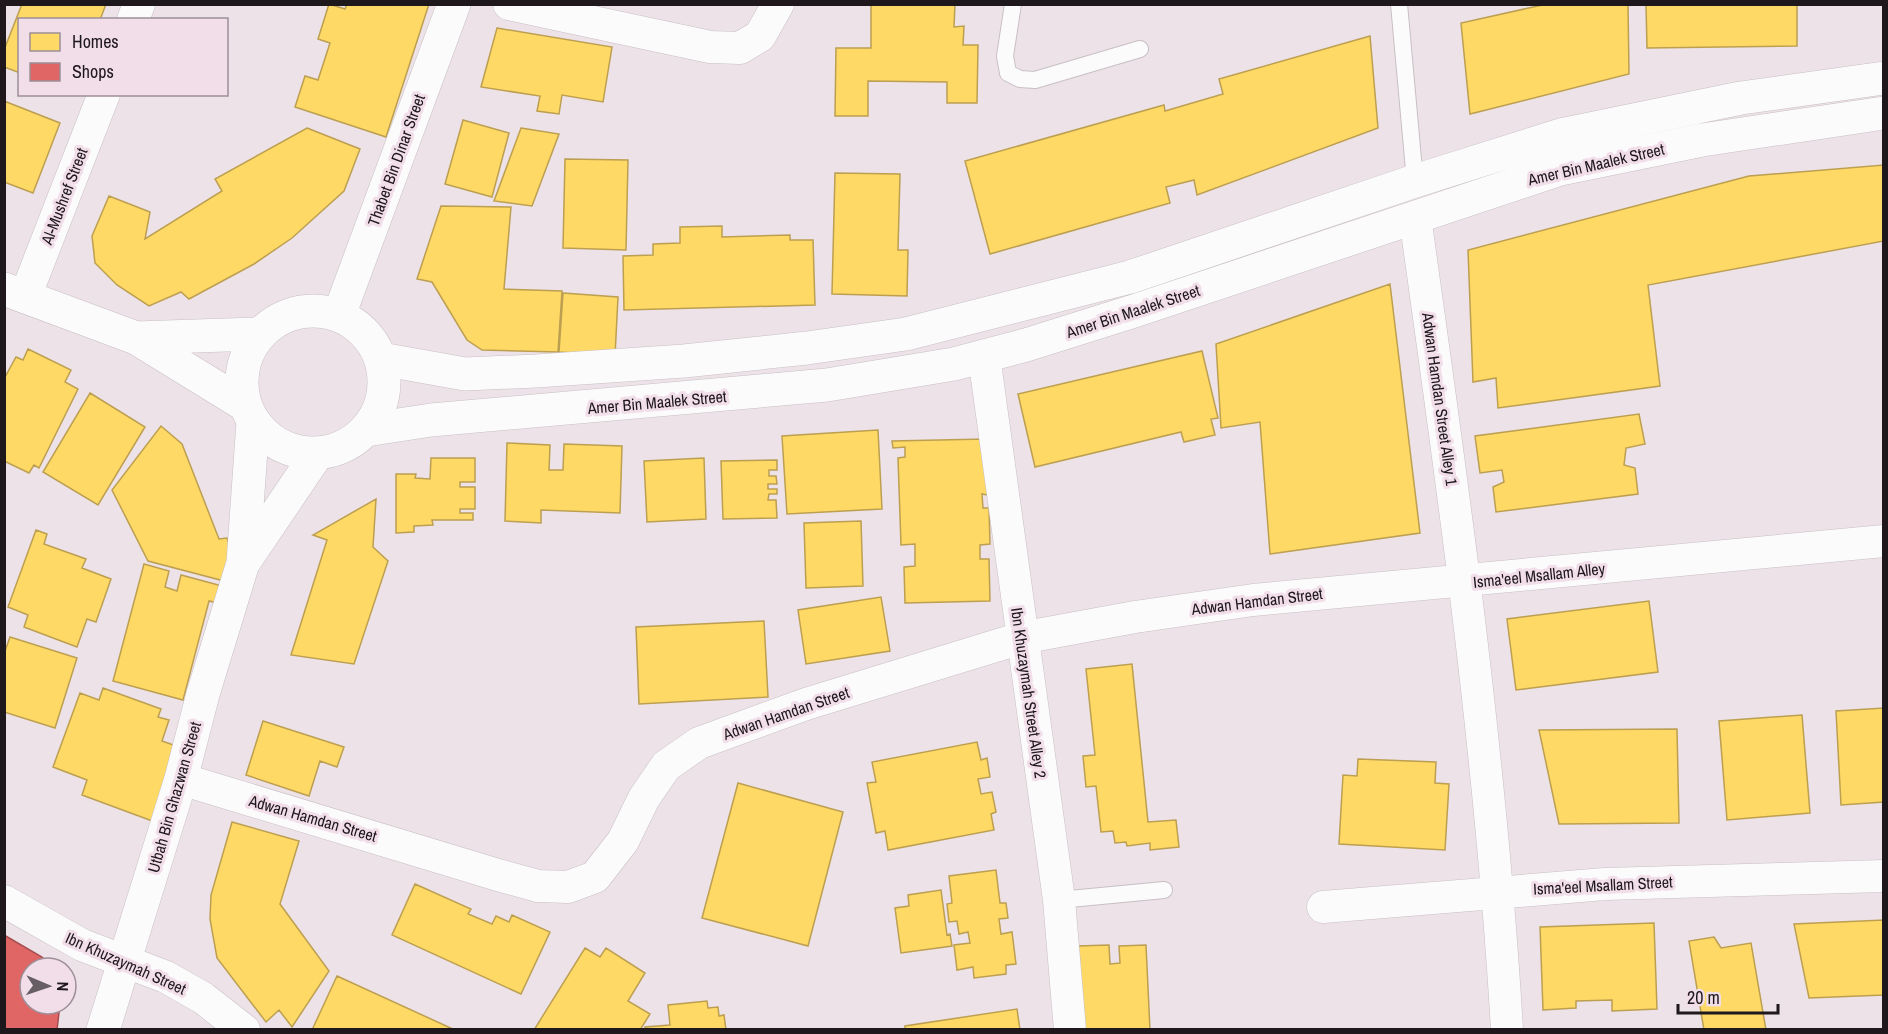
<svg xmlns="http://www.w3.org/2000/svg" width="1888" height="1034" viewBox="0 0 1888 1034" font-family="'Archivo Narrow',sans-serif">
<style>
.homes{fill:#ffd966;stroke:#bc9f50;stroke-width:1.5}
.shops{fill:#e06666;stroke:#a64e50;stroke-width:1.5}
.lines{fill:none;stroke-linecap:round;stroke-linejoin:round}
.lane-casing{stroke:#c7bfc3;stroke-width:18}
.street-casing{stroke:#c7bfc3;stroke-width:33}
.secondary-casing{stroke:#c7bfc3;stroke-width:34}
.lane{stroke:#fcfbfc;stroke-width:16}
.street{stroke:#fcfbfc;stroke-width:32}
.secondary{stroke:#fcfbfc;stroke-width:33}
.labels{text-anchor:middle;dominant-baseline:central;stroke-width:6;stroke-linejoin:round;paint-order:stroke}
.street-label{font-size:16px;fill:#1e171b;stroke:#f1dee9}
</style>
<rect width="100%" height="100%" fill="#ede2e8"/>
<path class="homes" d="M22 4H106L100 20H20V73L4 67V50Z
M329 4 345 9 347 4H429L386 137 295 107 305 76 318 80 330 43 318 39Z
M871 4H955L954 27 964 26 963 45H978L977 103H947V82L868 81V116H835L836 48H871Z
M1547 4H1628L1629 74 1470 114 1461 23Z
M1646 4H1797V46L1647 48Z
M497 28 612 47 603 102 562 95 559 114 537 111 540 96 481 87Z
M1370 36 1378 128 1197 195 1194 180 1166 187 1170 203 990 254 965 161 1164 105 1165 111 1223 94 1219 79Z
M4 101 60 123 33 193 4 182Z
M463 120 509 133 492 197 445 184Z
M307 128 360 149 344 191 292 238 254 264 189 299 181 292 149 306 117 285 95 263 92 236 109 196 150 212 145 239 222 191 215 179Z
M521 128 559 134 532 206 494 201Z
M565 159 628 160 626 250 563 248Z
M1884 165V241L1648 285 1660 386 1498 408 1496 378 1473 382 1468 250 1749 176Z
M835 173 900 174 898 250H908L907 296 832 294Z
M441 206 511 207 504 289 562 291 558 352 482 350 467 340 432 282 417 279Z
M722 226V237L790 235V240H813L815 305 624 310 623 256 653 255V244L680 243V227Z
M1390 284 1420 533 1270 554 1260 422 1221 428 1216 344Z
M563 293 618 297 615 356 559 352Z
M28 349 71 370 65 382 78 389 39 468 34 465 29 473 4 461V379L16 357 23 360Z
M1202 351 1218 418 1211 419 1215 435 1184 442 1181 432 1035 467 1018 394Z
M90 393 145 427 98 505 43 472Z
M1639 414 1645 444 1626 448 1624 465 1635 468 1638 494 1496 512 1493 487 1504 482 1502 470 1480 473 1475 436Z
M161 426 182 444 219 539 227 538 234 561 228 582 148 561 112 490Z
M878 430 882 509 787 514 782 436Z
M986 439 988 495 982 494 983 508H989L990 544 980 545V559H989L990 601 905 603 904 567 915 566V544L901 545 898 458 905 457V447L893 448 892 441Z
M507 443 550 445 549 470H563L564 444 622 446 620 513 541 510V523L505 521Z
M431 458H475V482H460V487H475V509H460V513H473V520H432L433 525 414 526V532L396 533V474H416L415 478 430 479Z
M704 458 706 519 647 522 644 461Z
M777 460V470H769V476H776L777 484H768V489H777V494H769L768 500H776L777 518 723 519 721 461Z
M376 499 373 547 388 561 354 664 291 655 327 540 313 535Z
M861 521 863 586 806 588 804 523Z
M36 530 47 534 44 544 86 559 82 568 111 579 96 622 87 619 77 647 24 627 28 615 8 607Z
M144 564 169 571 165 587 177 591 181 575 226 587 222 604 209 601 183 700 113 681Z
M881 597 890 651 806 664 798 610Z
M1649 601 1658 672 1516 690 1507 619Z
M764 621 768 697 639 704 636 627Z
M10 637 77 658 55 728 4 712V654Z
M1132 664 1148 822 1176 820 1179 847 1150 850V843L1127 846 1126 842 1115 843 1113 831 1101 832 1096 786 1086 787 1083 756 1095 755 1086 669Z
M103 688 161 709 158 717 169 720 162 741 182 748 155 822 82 795 87 780 53 767 80 693 99 700Z
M1884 708V802L1841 805 1836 711Z
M1802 715 1810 813 1727 820 1719 721Z
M263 721 344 747 337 767 320 761 309 796 246 775Z
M1677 729 1679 823 1559 824 1539 730Z
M977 742 981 760 987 758 990 777 978 779 981 794 992 792 996 812 991 814 994 830 888 850 885 831 876 833 867 783 876 782 872 762Z
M1358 759 1436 762 1435 783 1449 784 1445 850 1339 844 1343 775 1357 776Z
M738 783 843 812 808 946 702 918Z
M232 822 299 841 280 904 329 971 292 1027 279 1010 266 1022 217 958 210 919 211 895Z
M996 870 1000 903H1006L1008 918 999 919 1001 934 1012 932 1016 964 1006 965V974L974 978 973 967 957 970 954 945 970 943 968 932 959 934 957 921 949 922 947 904 952 903 949 876Z
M415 884 471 909 468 914 492 924 496 916 509 922 512 915 550 932 521 994 392 935Z
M941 890 947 935 950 934 952 946 901 953 895 908 909 906 908 895Z
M1884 920V995L1809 998 1794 924Z
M1654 923 1657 1009 1612 1011V1000L1576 1001V1008L1543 1010 1540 927Z
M1714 937 1721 948 1751 943 1766 1030H1704L1689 941Z
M1109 945 1110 964 1120 963 1119 946 1146 945 1150 1030H1083L1078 946Z
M585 948 600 957 606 948 645 973 628 1001 650 1014 640 1030H534Z
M337 976 455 1030H312Z
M707 1001 708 1008 718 1007 719 1016 724 1015 726 1030H645V1027L670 1025 668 1005Z
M1017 1009 1020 1030H905V1026Z"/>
<path class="shops" d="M4 935 42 957 52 968H30V1004H60L57 1030H4Z"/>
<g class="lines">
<defs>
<path id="lane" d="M1013 4 1005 56 1008 73 1020 79 1035 80 1140 49
M1399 4 1415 181
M1059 900 1164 890"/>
<path id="street" d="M509 4 710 47 740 48 760 36 778 4
M133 20 139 4
M1415 217C1453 487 1491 757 1507 1030
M25 297 104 94
M984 356 1059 900 1070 1030
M181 779 498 875 538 886 568 887 595 877 623 841 644 798 666 766 699 743 806 704 1021 638 1135 617 1253 600 1884 541
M4 901 82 945 166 977 203 998 244 1030
M1323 907 1605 884 1884 876"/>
<path id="secondary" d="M4 289 136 338 245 405
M242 382a71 71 0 1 1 142 0a71 71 0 1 1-142 0Z
M339 315 454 4
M136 338 259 334
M381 359 465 374 536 371 684 361 807 348 906 334 1130 277 1415 181 1561 135 1741 98 1884 78
M366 430 431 420 827 385 954 364 1026 345 1134 311 1560 169 1702 140 1884 113
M244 562 317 454
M103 1030 181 779 203 694 243 563 253 422"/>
</defs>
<use href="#lane" class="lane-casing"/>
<use href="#street" class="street-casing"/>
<use href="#secondary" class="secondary-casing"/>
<use href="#lane" class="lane"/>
<use href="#street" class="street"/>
<use href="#secondary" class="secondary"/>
</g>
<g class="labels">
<g class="street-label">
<text transform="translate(396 160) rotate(-70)">Thabet Bin Dinar Street</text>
<text transform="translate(1596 164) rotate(-13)">Amer Bin Maalek Street</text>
<text transform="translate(64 196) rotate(-69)">Al-Mushref Street</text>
<text transform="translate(1133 311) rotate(-18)">Amer Bin Maalek Street</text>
<text transform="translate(1440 399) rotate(82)">Adwan Hamdan Street Alley 1</text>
<text transform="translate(657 402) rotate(-5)">Amer Bin Maalek Street</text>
<text transform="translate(1539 575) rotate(-6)">Isma'eel Msallam Alley</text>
<text transform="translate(1257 601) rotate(-7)">Adwan Hamdan Street</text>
<text transform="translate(1029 693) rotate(82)">Ibn Khuzaymah Street Alley 2</text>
<text transform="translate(786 713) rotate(-19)">Adwan Hamdan Street</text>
<text transform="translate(174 797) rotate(-74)">Utbah Bin Ghazwan Street</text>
<text transform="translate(313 818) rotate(16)">Adwan Hamdan Street</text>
<text transform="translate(1603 885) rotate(-3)">Isma'eel Msallam Street</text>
<text transform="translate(126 963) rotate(24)">Ibn Khuzaymah Street</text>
</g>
</g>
<rect width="1888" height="1034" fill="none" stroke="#1e171b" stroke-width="12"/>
<rect x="18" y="18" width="210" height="78" fill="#f1dee9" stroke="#9d8e97" stroke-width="1.5"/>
<rect x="30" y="33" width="30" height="18" fill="#ffd966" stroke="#9d8e97" stroke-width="1.5"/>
<text x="72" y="48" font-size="18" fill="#1e171b">Homes</text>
<rect x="30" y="63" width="30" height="18" fill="#e06666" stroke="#9d8e97" stroke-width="1.5"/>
<text x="72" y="78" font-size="18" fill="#1e171b">Shops</text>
<g transform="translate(48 986) rotate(92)"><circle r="28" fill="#f1dee9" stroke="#9d8e97" stroke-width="1.5"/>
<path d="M0-4.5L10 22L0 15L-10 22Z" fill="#665e63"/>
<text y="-9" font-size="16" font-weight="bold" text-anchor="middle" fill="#1e171b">N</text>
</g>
<path d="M1678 1004v9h100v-9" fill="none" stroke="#1e171b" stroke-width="3"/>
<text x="1687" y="1004" font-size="18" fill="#1e171b" stroke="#f1dee9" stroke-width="4.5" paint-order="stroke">20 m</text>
</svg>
